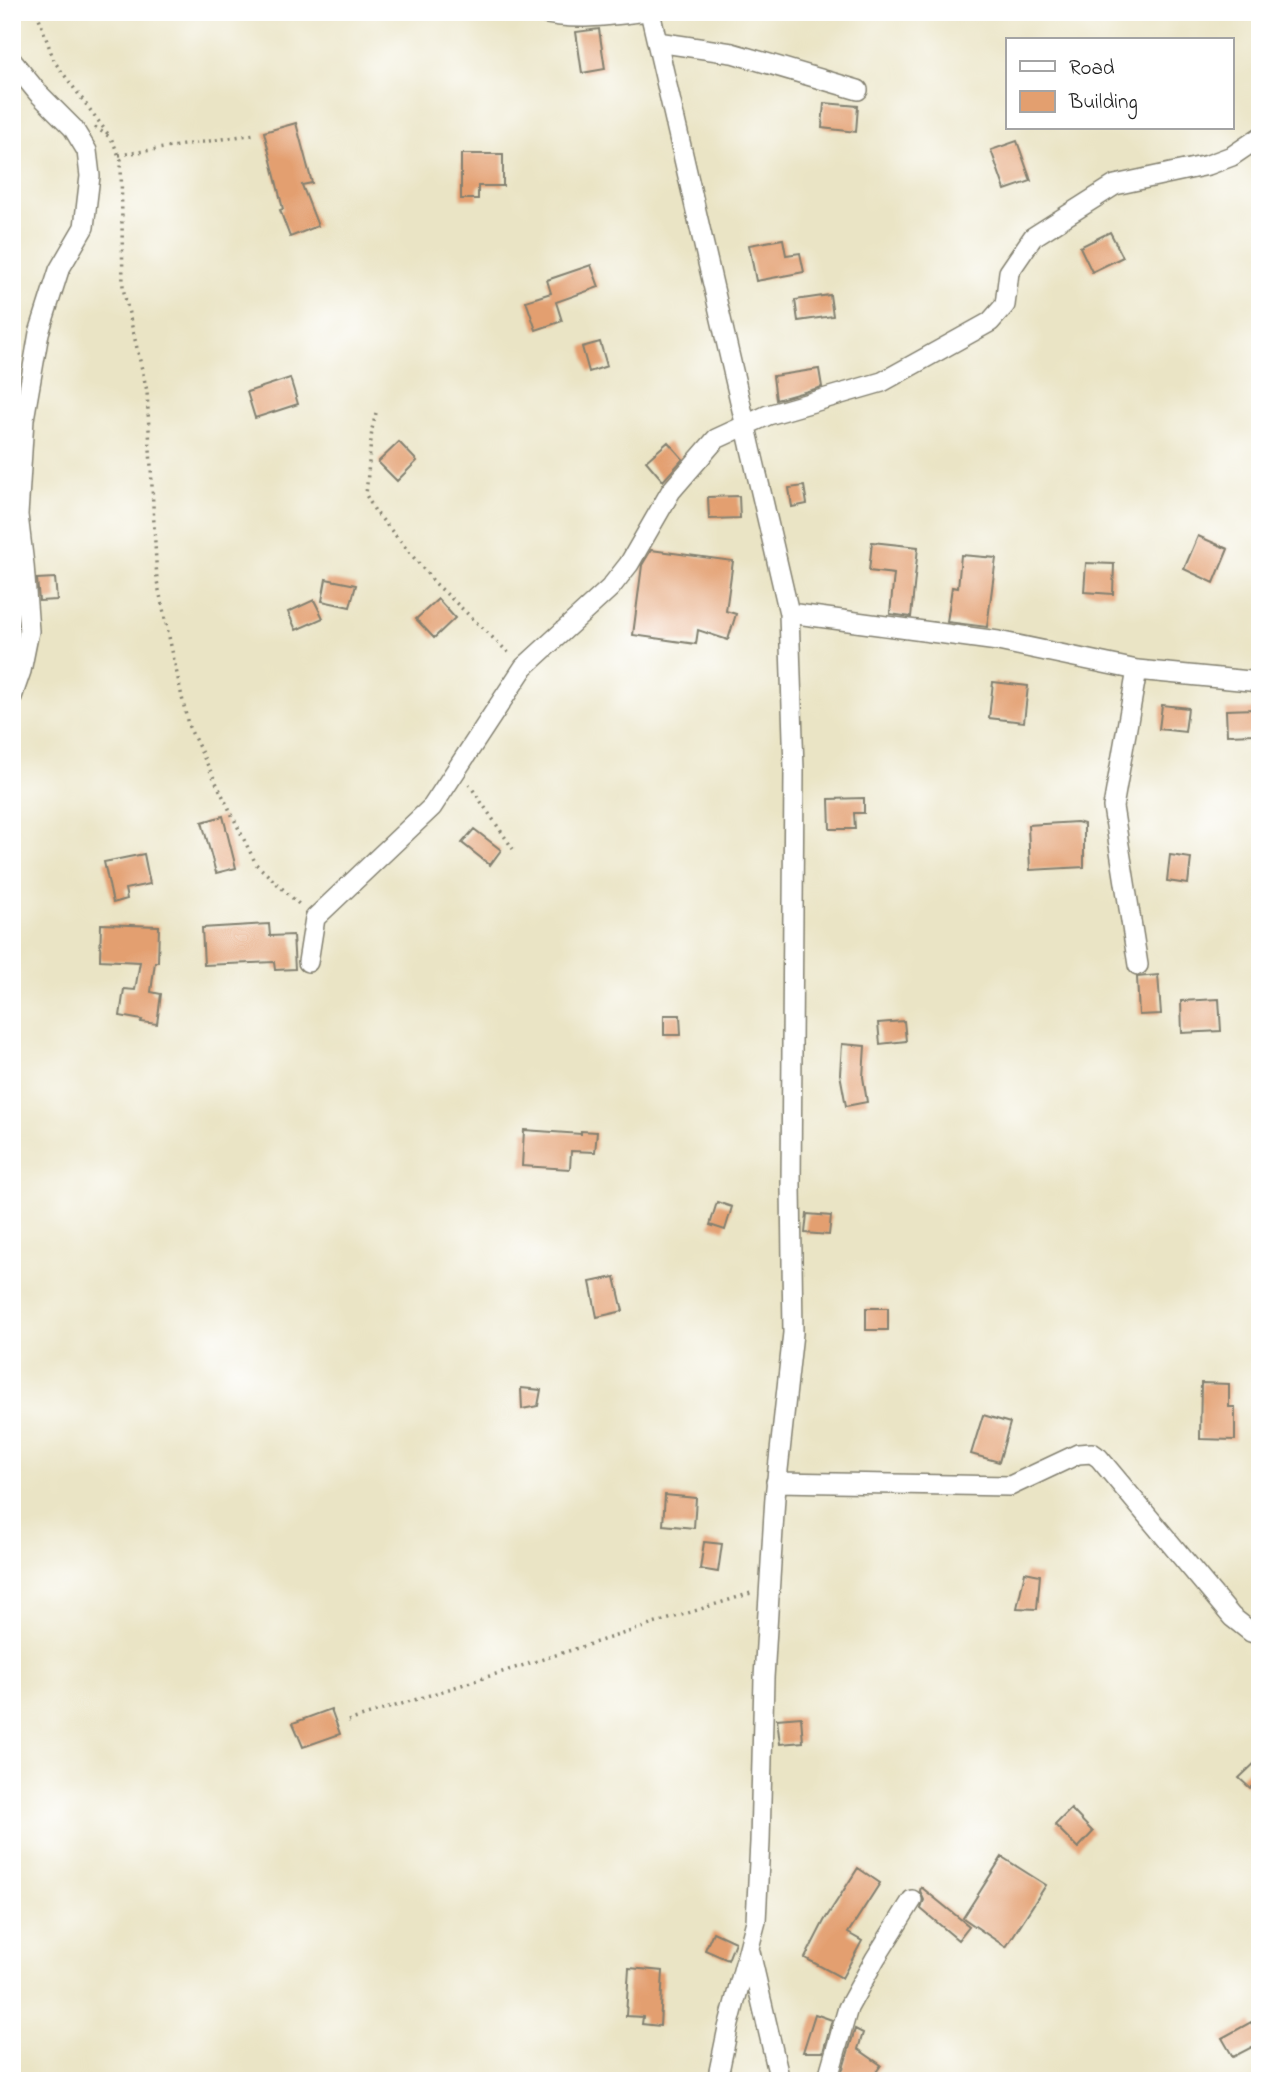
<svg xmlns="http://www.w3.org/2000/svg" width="1272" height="2093" viewBox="0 0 1272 2093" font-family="'Indie Flower',sans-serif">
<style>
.building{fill:#e39f6f}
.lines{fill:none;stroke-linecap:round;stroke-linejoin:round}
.minor-casing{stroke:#838070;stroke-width:22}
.path{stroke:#838070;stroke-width:3.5;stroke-dasharray:2 5;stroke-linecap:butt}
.minor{stroke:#fff;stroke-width:19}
</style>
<rect width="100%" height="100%" fill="#fff"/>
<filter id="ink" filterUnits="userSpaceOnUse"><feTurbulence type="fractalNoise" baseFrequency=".0143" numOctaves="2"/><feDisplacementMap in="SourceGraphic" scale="14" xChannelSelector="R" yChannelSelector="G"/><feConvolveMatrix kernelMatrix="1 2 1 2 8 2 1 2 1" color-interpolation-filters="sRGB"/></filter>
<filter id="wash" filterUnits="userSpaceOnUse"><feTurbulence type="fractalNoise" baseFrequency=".00686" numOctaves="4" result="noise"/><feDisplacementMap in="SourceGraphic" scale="28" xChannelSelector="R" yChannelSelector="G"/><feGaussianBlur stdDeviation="1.57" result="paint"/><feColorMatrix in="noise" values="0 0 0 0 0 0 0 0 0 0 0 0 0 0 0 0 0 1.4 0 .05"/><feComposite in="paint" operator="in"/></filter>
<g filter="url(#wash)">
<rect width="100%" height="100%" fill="#eae4c5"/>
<g id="blocks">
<path class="building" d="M599 29 605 69 582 73 576 32Z
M824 103 858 106 856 132 822 128Z
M296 123 312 183 302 185 318 226 290 237 280 210 283 209 264 132Z
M1017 141 1031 181 1005 190 991 150Z
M461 154H503V186H478V199H461Z
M1110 232 1123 257 1092 272 1080 247Z
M783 239 786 255 800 253 804 272 756 281 749 245Z
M591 265 599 287 556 302 562 321 536 330 526 301 551 293 547 280Z
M830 295 833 316 798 321 795 300Z
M600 342 607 366 589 372 582 347Z
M819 369 822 387 776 400 773 376Z
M290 378 298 404 255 418 247 392Z
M399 442 417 461 397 481 378 462Z
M668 442 683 459 663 481 646 461Z
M804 486 807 504 792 507 789 488Z
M739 496 740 518 709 519 708 497Z
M1198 536 1228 549 1214 583 1184 569Z
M872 542 918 547 911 617 890 614 894 574 869 571Z
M651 550 733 561 726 611 736 614 728 640 698 630 696 644 633 635 642 565Z
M961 555 996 558 987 627 947 622 952 587 958 588Z
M1086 563 1114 564 1113 594 1084 592Z
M55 578 57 600 39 601 37 579Z
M326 579 356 585 350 607 322 601Z
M438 599 455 618 434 638 416 619Z
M314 600 323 618 296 630 288 612Z
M993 682 1028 686 1024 722 989 718Z
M1162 705 1188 708 1185 732 1159 729Z
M1255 709V734L1227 735 1226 710Z
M864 798V813H854L855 829H830L829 799Z
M223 816 236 868 216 873 202 822Z
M1077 822 1084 824V867L1030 870 1028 825Z
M474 829 501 850 490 865 462 843Z
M144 854 150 884 125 889 127 899 113 903 104 862Z
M1170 855 1191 858 1188 884 1167 881Z
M101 924 159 926 158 962H155L151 992 161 994 157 1024 141 1022 142 1020 120 1016 124 989 135 990 140 962 100 960Z
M269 924 270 936 293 935 295 969 275 970 274 962 204 965 202 928Z
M1158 975 1161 1014 1139 1015 1137 977Z
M1219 999 1221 1031 1182 1033 1181 1001Z
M664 1015H680L681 1035H664Z
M904 1021 906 1041 880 1044 878 1023Z
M842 1044 865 1046 863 1077 867 1102 846 1106 840 1074Z
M524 1130 581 1134V1131L597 1132 595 1152 571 1151 570 1169 522 1166Z
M717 1202 732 1207 725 1230 710 1225Z
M807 1214 831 1216 829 1235 805 1233Z
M615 1277 623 1311 597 1317 590 1282Z
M866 1308H888V1330H866Z
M1201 1383 1229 1384V1407H1235V1440L1200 1439Z
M521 1388 541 1390 538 1406 522 1409Z
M983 1415 1010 1423 999 1462 971 1454Z
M665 1495 696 1498 694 1528 663 1525Z
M704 1542 722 1544 718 1572 700 1569Z
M1025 1572 1040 1575 1037 1609 1017 1608Z
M331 1709 340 1734 303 1747 293 1723Z
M801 1717 803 1742 780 1744 777 1719Z
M1260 1758V1779L1250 1788 1239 1778Z
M1071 1809 1093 1832 1078 1848 1055 1825Z
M1002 1857 1046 1885 1006 1947 963 1918Z
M858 1868 880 1883 848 1933 862 1941 842 1978 805 1958 824 1921Z
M921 1887 969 1926 958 1940 921 1909 924 1900 920 1891Z
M713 1932 735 1942 728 1960 705 1950Z
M629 1968 663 1971 660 2026 642 2024 643 2017 626 2016Z
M815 2014 832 2020 823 2052H803Z
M1251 2022 1260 2038V2043L1233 2057 1222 2038Z
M855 2029 863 2033 858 2049 881 2065 870 2081H856L842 2072Z"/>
</g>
</g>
<g filter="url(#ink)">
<use href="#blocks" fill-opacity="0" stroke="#838070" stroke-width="2"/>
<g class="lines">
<defs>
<path id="minor" d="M539 12C573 21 606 16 640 12
M650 12 789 613 794 770 791 1186 793 1333 775 1497 764 1678 760 1842 756 1921 728 2028 717 2081
M657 42 732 53 858 90
M12 61 38 93 73 128 87 151 90 176 84 227 59 270 39 333 24 419 18 515 24 565 29 631 21 671 12 697
M789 613 998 641 1137 670 1260 682
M1137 670 1113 807 1138 965
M308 962 315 918 432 807 524 667 610 588 629 564 671 491 716 439 768 415 882 382 990 322 1005 305 1009 272 1033 237 1115 185 1208 165 1232 156 1260 137
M776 1482 1010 1486 1078 1454 1092 1453 1099 1458 1232 1617 1251 1632 1260 1635
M750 1952 780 2081
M827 2081 848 2008 875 1959 912 1900"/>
</defs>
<use href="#minor" class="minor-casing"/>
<path class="path" d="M37 12 54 61 108 134
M95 127 111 138 121 160 123 288 147 391 157 581 188 725 256 864 302 907
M119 155 255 134
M376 413 372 429 366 495 375 511 435 583 512 656
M469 784 513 849
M348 1721 751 1593"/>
<use href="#minor" class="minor"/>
</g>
</g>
<rect width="1272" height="2093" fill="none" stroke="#fff" stroke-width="42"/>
<rect x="1006" y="38" width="228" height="91" fill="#ffffff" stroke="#a4a4a4" stroke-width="2"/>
<rect x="1020" y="61" width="35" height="10" fill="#ffffff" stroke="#a4a4a4" stroke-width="2"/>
<text x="1069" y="74" font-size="21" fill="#1c1c1c">Road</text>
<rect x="1020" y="91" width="35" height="21" fill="#e39f6f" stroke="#a4a4a4" stroke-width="2"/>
<text x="1069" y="108" font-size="21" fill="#1c1c1c">Building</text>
</svg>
